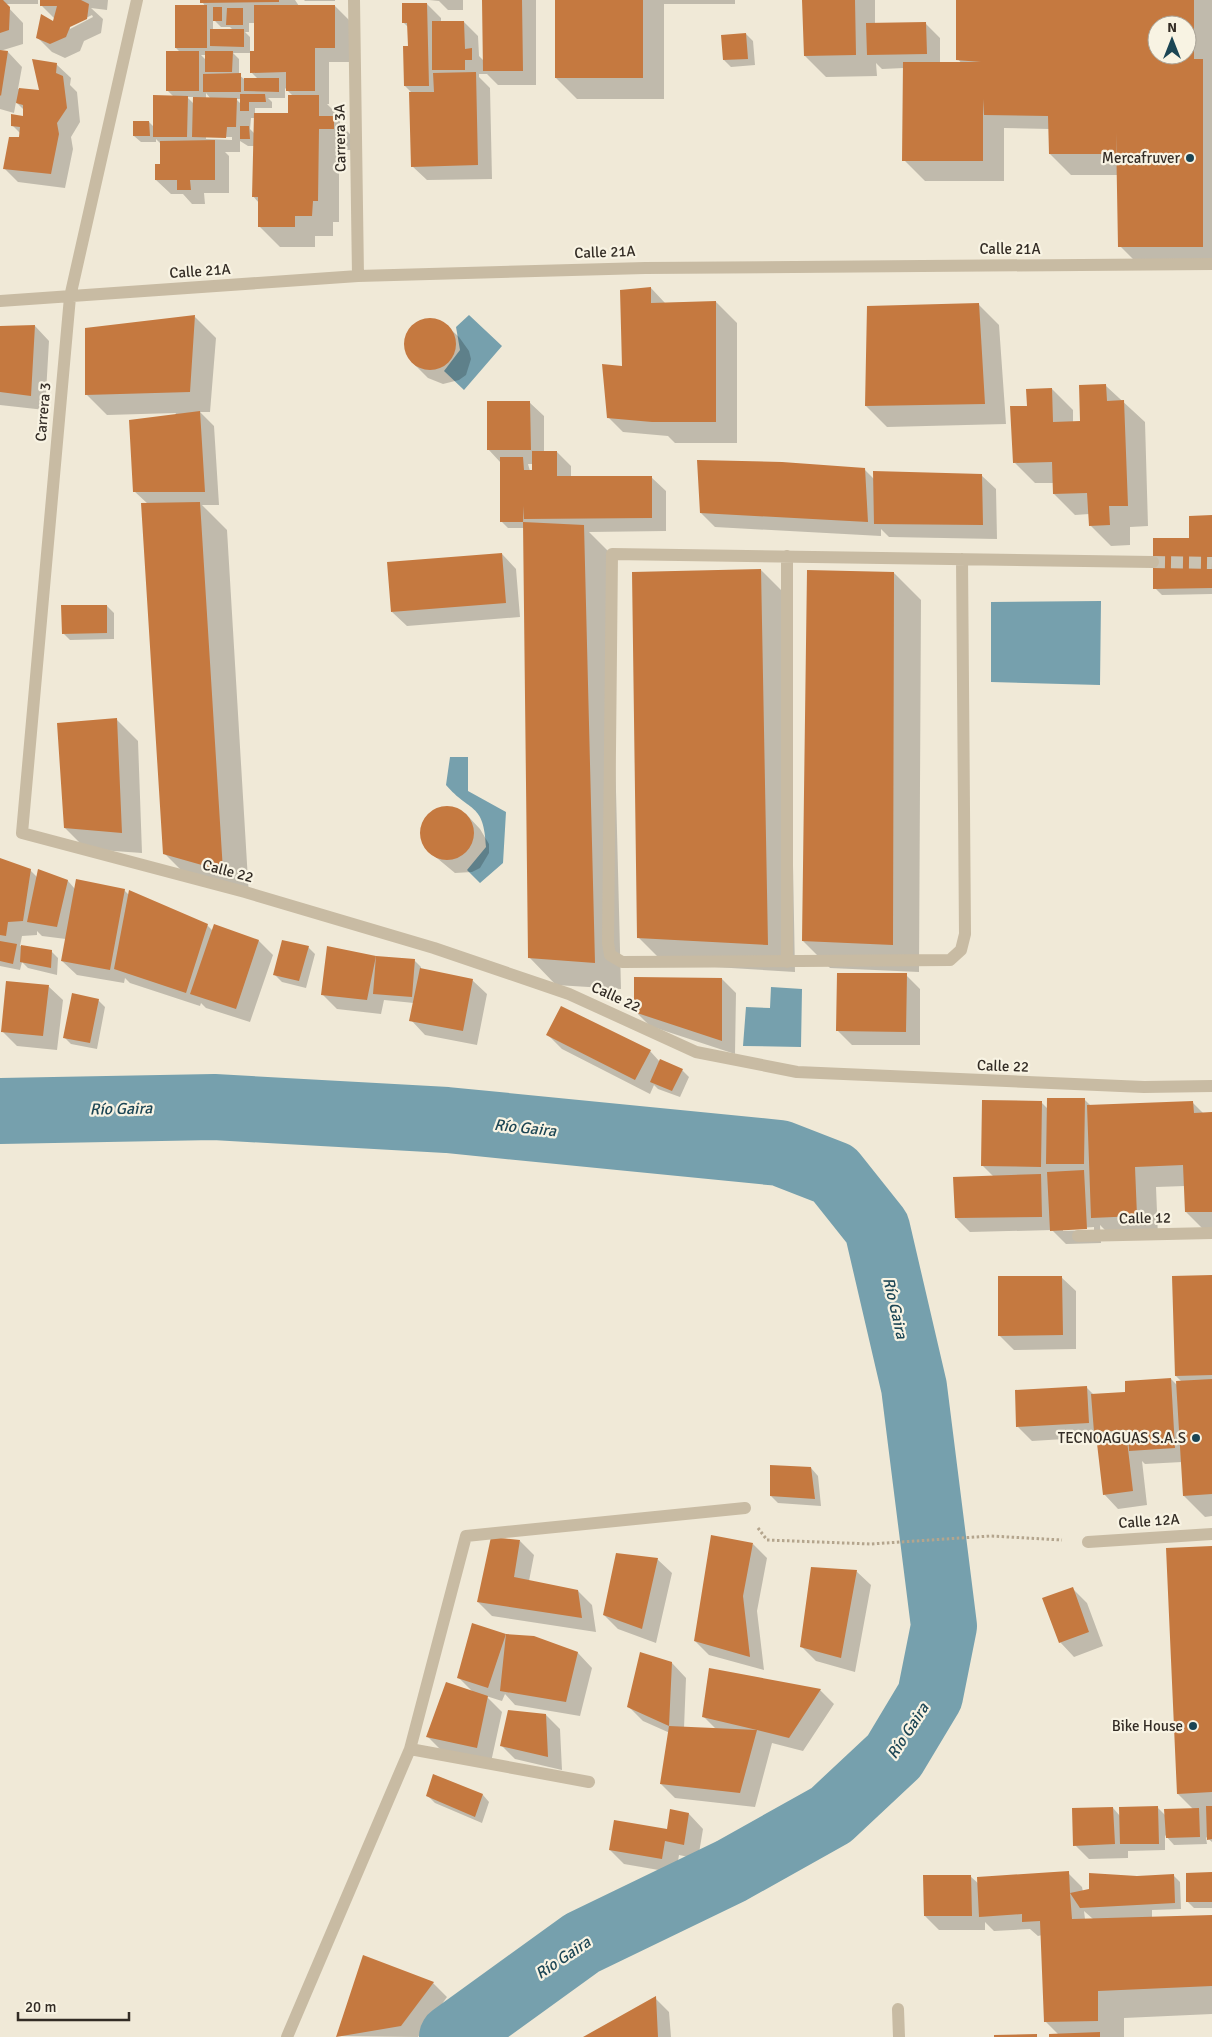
<svg xmlns="http://www.w3.org/2000/svg" width="1212" height="2037" viewBox="0 0 1212 2037" font-family="Signika,sans-serif">
<style>
.water{fill:#76a0ad}
.shadow{fill:#0003;fill-rule:evenodd}
.lines{fill:none;stroke-linecap:round;stroke-linejoin:round}
.river{stroke:#76a0ad;stroke-width:66}
.building{fill:#c57940;fill-rule:evenodd}
.street-tunnel{stroke:#cac3b3;stroke-width:12;stroke-dasharray:12 6;stroke-linecap:butt}
.path{stroke:#b4a58d;stroke-width:3;stroke-dasharray:2.5 2.5;stroke-linecap:butt}
.street{stroke:#c8bba3;stroke-width:12}
.poi-dot{fill:#1b4554;stroke:#f8f3e3;stroke-width:2}
.labels{text-anchor:middle;dominant-baseline:central;stroke-width:4.5;stroke-linejoin:round;paint-order:stroke}
.street-label{font-size:15px;fill:#332c25;stroke:#f8f3e3}
.poi-label{font-size:15px;fill:#332c25;stroke:#f8f3e3;text-anchor:end}
.water-label{font-size:16px;font-style:italic;fill:#1b4554;stroke:#f8f3e3}
</style>
<rect width="100%" height="100%" fill="#f0e9d7"/>
<path class="water" d="M469 315 502 346 464 390 444 371 460 350 456 327Z
M1101 601 1100 685 991 682V602Z
M450 757H468V791L506 812 503 863 480 883 467 870 486 847C484 802 470 813 446 785Z
M771 987 802 989 801 1047 743 1046 746 1007 770 1008Z"/>
<path class="shadow" d="M0 0H38V4H5L23 23V44L0 51 8 52 22 67 18 89 41 91 56 64 71 78 70 85 77 92 80 122 71 137 73 149 65 188 18 182 4 168 20 138V133L12 125 24 117V110L16 102 14 113 0 109Z
M42 0H108L107 10 91 8 103 19 101 33 84 41 80 51 65 58 52 52 38 38 54 23 55 19 42 6ZM92 15 93 17 70 29V26Z
M201 0H295L299 6H335L349 20V62H329V104H327L340 117V124L355 139V150H339V222H333V236H315V247H280L259 226V203L253 196 255 146H248L240 141V152H225L229 156V193H204L205 204H192L183 194H171L156 180 161 166V144L156 139V142H141L134 136 149 122 154 127 174 97 167 90 181 53 176 48 205 6ZM213 19 221 27H230L233 30H213ZM249 23H255V52H250V37L245 32H249ZM233 53H251V72L258 79H244L239 75V59ZM201 55H207L206 60ZM285 88 293 96 289 114H255V108H272V102L268 98H285ZM206 93 211 99H206ZM187 97H195L194 104ZM236 99H241V104ZM251 118H255V134L250 129ZM206 137H232V140L206 139Z
M304 0H335V1H305Z
M429 0H463V10H448L439 1Z
M484 0H536V85H498L487 74H479V77L490 88 492 179 427 180 412 166 413 94 405 86 409 48V28L403 22 427 4 441 18V22H464L478 36 479 56 484 61Z
M556 0H735V4H664V99H577L556 78Z
M803 0H875V24H926L940 38V64H962L958 59 957 0H1212V267H1141L1120 246 1118 175H1071L1050 154V129L1004 128V181H925L904 160V68L882 69 876 63 877 76 826 77 805 56ZM1157 25H1187V55H1157Z
M746 34 753 41 755 65 731 67 724 60Z
M651 288 665 303 716 302 737 323V443H675L668 436 623 432 608 417 623 367Z
M978 304 999 325 1006 424 887 427 866 406Z
M195 317 216 338 210 412H200L214 426 219 505H202L227 530 249 897 191 880 164 853 148 504 134 491 176 413 107 415 86 394Z
M436 320 444 323 459 337 469 351 471 359 466 375 459 380 443 384 428 378 413 363 408 357 405 340 408 332 420 321Z
M35 326 49 341 45 410 0 405V328Z
M1106 386 1145 422 1148 526 1130 527V545L1111 546 1090 525 1089 514 1075 515 1054 494V483H1035L1014 462 1028 407 1052 389 1073 410V423L1081 422Z
M529 402 544 416V452H557L571 466V478L651 477 666 491V531L589 532 610 553 621 989 556 985 529 957 525 528H508L501 521V463L488 449ZM528 464H533V471H530Z
M864 469 874 479 981 475 996 489 997 539 889 537 881 529V536L715 527 701 513Z
M1212 517V594L1162 595 1155 588 1191 539Z
M502 554 516 569 520 617 407 626 392 612Z
M761 570 788 597 795 972 665 964 638 937Z
M894 573 921 600 919 972 830 968 803 941Z
M107 606 114 613V639L70 640 63 633Z
M117 720 138 741 142 853 86 849 65 828Z
M450 807 466 814 480 829 489 844V853L480 868 472 872 455 873 426 849 421 833 423 824 433 811Z
M0 859 30 870 37 877 68 881 75 889 124 890 129 895 207 925 213 931 259 941 273 955 250 1022 206 1008 201 1003 200 1006 130 983 125 978 124 983 77 975 62 961 66 939 42 936 37 931V935L22 936 20 946 51 951 58 958 57 975 28 968 22 962 20 970 0 966Z
M308 947 315 954 306 988 282 982 275 975Z
M376 957 414 960 421 967V970L472 980 487 994 477 1045 425 1035 411 1020 414 1003 384 1000 381 1014 337 1009 323 995Z
M906 975 920 989V1045H852L838 1031Z
M722 979 736 993 735 1054 650 1026 636 1012Z
M48 986 63 1000 57 1050 17 1046 2 1031Z
M98 1000 105 1007 97 1049 71 1044 64 1037Z
M548 1035 650 1051 660 1062 682 1070 689 1077 680 1097 658 1089 654 1085 650 1094 562 1049Z
M1084 1099 1091 1106 1192 1102 1204 1114 1212 1113V1233H1207L1186 1212 1185 1186 1156 1187 1158 1237 1113 1238 1100 1225 1101 1243 1066 1244 1052 1230 970 1232 956 1218 994 1177 982 1165 1041 1102 1048 1109ZM1094 1227V1230L1063 1231V1229Z
M1212 1276V1516L1205 1517 1184 1496 1182 1462 1145 1464 1142 1461 1147 1505 1118 1509 1104 1494 1097 1437 1032 1441 1018 1427 1086 1387 1094 1395 1124 1393 1171 1379 1178 1386 1182 1382 1176 1376Z
M1061 1277 1076 1291V1349L1014 1350 999 1335Z
M811 1468 818 1476 821 1506 778 1503 771 1496Z
M520 1541 534 1555 529 1581 578 1591 592 1605 596 1632 492 1616 478 1602Z
M753 1544 767 1558 757 1611 764 1670 709 1655 695 1641Z
M1212 1548V1842L1206 1837 1207 1844 1174 1845 1165 1835V1850L1128 1851V1858L1089 1859 1075 1845 1113 1808 1120 1816 1158 1808 1166 1816 1194 1810 1178 1794Z
M657 1559 672 1573 656 1643 618 1629 604 1615Z
M856 1571 871 1585 855 1672 816 1661 802 1647Z
M1072 1588 1087 1603 1103 1646 1074 1657 1060 1642Z
M505 1635 507 1637H533L578 1653 592 1668 580 1716 515 1705 505 1694 502 1701 486 1696 502 1712 491 1762 442 1751 428 1737 474 1693 459 1678Z
M672 1663 686 1678 684 1728 716 1729 703 1716 711 1670 820 1690 834 1704 803 1751 772 1743 755 1807 675 1798 661 1784 670 1733 643 1721 628 1706Z
M546 1715 560 1729 562 1770 515 1759 501 1745Z
M483 1795 489 1802 482 1823 435 1803 428 1796Z
M671 1811 689 1814 703 1829 698 1859 679 1855 676 1873 624 1864 610 1850 668 1831Z
M1068 1873 1082 1887 1083 1892 1137 1877 1173 1875 1180 1882 1181 1909 1152 1910V1918L1212 1916V2014L1124 2018V2037H1050L1059 2035 1045 2021 1042 1935 1038 1936 1030 1929 994 1931 985 1922V1930H939L925 1916 970 1876 979 1884ZM1084 1911 1093 1919H1085Z
M1212 1873V1908H1194L1187 1901Z
M433 1983 447 1997 418 2037 337 2036Z
M655 1998 669 2012 671 2037H586Z"/>
<g class="lines">
<path class="river" d="M0 1111 214 1107 447 1120 780 1153 834 1174 877 1228 914 1387 944 1626 930 1696 894 1756 831 1815 731 1871 582 1943 452 2037"/>
</g>
<path class="building" d="M0 0H3L10 7 9 30 0 33Z
M40 0H81L89 4 87 19 70 27 66 37 50 44 36 38 41 14 53 21 57 6H40Z
M200 0H279V2L200 3Z
M482 0H522L523 71H483Z
M555 0H643V78H555Z
M802 0H855L856 55 804 56Z
M956 0H1194V59H1203V247H1118L1116 133V154H1049L1048 116 984 115 983 99V161H902L903 62H981L956 60ZM1157 25H1187V55H1157Z
M402 3H427L429 86H404L403 46H408L407 23H402Z
M175 5H207V48H175Z
M254 5H335V48H315V91H286V72L250 73V51H254Z
M213 7H222V21H213Z
M227 8H243V25H226Z
M432 21H464L465 49 472 48V60H465V70H432Z
M926 22 927 54 867 55 866 23Z
M210 29H244V47L210 46Z
M746 33 748 59 723 60 721 35Z
M0 50 8 51 1 96 0 95Z
M166 51H199V91H166Z
M205 51H233L232 72H205Z
M32 59 57 63 56 73 63 76 67 108 57 123 59 134 51 174 3 169 9 137H19L20 127 11 126V114L23 116V105L16 103 19 88 39 90Z
M476 72 478 165 411 167 409 92H434L433 73Z
M241 73V92H203V74Z
M244 78H279V92L244 91Z
M240 94H265L266 102H249V111H240Z
M153 95 188 96 187 137H153Z
M288 95H319V116H334V129H319L318 201H313L312 216H295V227H258V197H252L254 113H288Z
M193 97 237 98 236 127H227L226 138 192 137Z
M133 121H149L150 136H133Z
M240 126H249L250 139H240Z
M215 140V180H190L191 190H177V180H155V164H160V141Z
M651 287V303L716 301V422H652L607 418 602 364 622 366 620 290Z
M979 303 985 404 865 406 867 306Z
M195 315 190 392 85 395V328Z
M404 344a26 26 0 1 1 52 0a26 26 0 1 1-52 0Z
M35 325 31 396 0 392V326Z
M1106 384 1107 401 1124 400 1128 506H1109L1110 525 1089 526 1087 493 1053 494 1052 462 1013 463 1010 406H1027L1026 389 1052 388 1053 422 1080 421 1079 385Z
M487 401H530L531 450H487Z
M200 411 205 492H133L129 420Z
M532 451H557V476H652V518L524 519V506L523 522H500V457H523L524 470H532Z
M697 460 782 462 865 468 868 522 700 513Z
M873 471 982 474 983 525 874 524Z
M200 502 223 871 163 854 141 503Z
M1212 515V588L1153 589V538H1189V516Z
M523 522 584 525 595 963 528 958Z
M502 553 506 603 391 612 387 562Z
M761 569 768 945 637 938 632 572Z
M807 570 894 572 893 945 802 941Z
M61 605H107V633L62 634Z
M117 718 122 833 64 828 57 723Z
M420 833a27 27 0 1 1 54 0a27 27 0 1 1-54 0Z
M0 858 31 869 23 921 8 922 6 936 0 935Z
M38 869 68 880 57 927 27 922Z
M76 879 125 889 110 970 61 961Z
M129 890 208 924 186 993 114 969Z
M214 924 259 940 236 1009 190 994Z
M282 940 309 946 299 981 273 975Z
M0 941 17 944 13 964 0 961Z
M21 945 52 950 51 968 20 962Z
M327 946 376 956 415 959 412 997 373 994 376 956 367 1000 321 995Z
M420 968 473 979 463 1031 409 1021Z
M837 973H907L906 1032 836 1031Z
M634 977 722 978V1041L634 1012Z
M6 981 49 985 43 1036 1 1032Z
M72 993 99 999 90 1043 63 1038Z
M561 1006 651 1050 635 1080 546 1035Z
M660 1059 683 1069 672 1091 650 1082Z
M1047 1098H1085L1084 1164H1046Z
M982 1100 1042 1101 1041 1167 981 1166Z
M1193 1101 1194 1113 1212 1112V1212H1185L1183 1165 1135 1167 1137 1216 1091 1218 1087 1105Z
M1084 1170 1087 1229 1050 1231 1047 1172Z
M1041 1174 1042 1217 955 1218 953 1177Z
M1212 1275V1375L1175 1376 1172 1276Z
M998 1276H1062L1063 1335 998 1336Z
M1171 1378 1175 1448 1129 1451 1128 1430 1094 1432 1091 1394 1125 1392V1381Z
M1212 1379V1494L1183 1496 1176 1381Z
M1087 1386 1089 1423 1016 1427 1015 1390Z
M1126 1432 1133 1491 1103 1495 1096 1435Z
M770 1465 811 1467 815 1499 770 1496Z
M711 1535 753 1543 743 1596 750 1657 694 1641Z
M491 1537 520 1540 514 1577 578 1590 582 1618 477 1602Z
M1212 1546V1792L1177 1794 1166 1548Z
M616 1553 658 1558 642 1629 603 1615Z
M811 1567 857 1570 841 1658 800 1647Z
M1073 1587 1089 1632 1059 1643 1042 1598Z
M472 1623 506 1634 488 1688 457 1678Z
M506 1634 534 1636 578 1652 566 1702 500 1691Z
M640 1652 672 1662 669 1726 757 1730 702 1717 709 1668 821 1689 789 1738 757 1730 740 1793 660 1784 669 1726 627 1707Z
M446 1682 488 1696 477 1748 426 1737Z
M508 1710 546 1714 548 1757 500 1746Z
M433 1774 483 1794 475 1817 426 1796Z
M1158 1806 1159 1844H1120L1119 1807Z
M1206 1806H1212V1839L1207 1840Z
M1113 1807 1115 1844 1073 1846 1072 1808Z
M1199 1808 1200 1837 1166 1838 1164 1809Z
M670 1809 689 1813 684 1845 665 1841 662 1859 609 1850 614 1820 667 1829Z
M1069 1871 1070 1893 1089 1889V1873L1137 1876 1174 1874 1175 1903 1080 1908 1070 1893 1072 1919 1212 1915V1986L1098 1991V2021L1044 2022 1040 1921 1022 1922V1914L979 1917 977 1877Z
M1212 1872V1902H1186V1873Z
M923 1875H971L972 1916H924Z
M363 1955 434 1982 401 2026 336 2037Z
M656 1996 658 2037H583Z
M1100 2032V2037H1049V2034Z
M1037 2034V2037H994V2035Z"/>
<g class="lines">
<path class="street-tunnel" d="M1153 562 1212 563"/>
<path class="path" d="M758 1528 767 1540 871 1544 991 1536 1062 1540"/>
<path class="street" d="M137 0 70 297 22 833 245 892 434 948 569 994 696 1052 797 1072 1144 1087 1212 1086
M354 0 358 276
M0 301 358 276 645 268 1212 264
M787 556V962
M962 559 965 934 961 950 950 960 622 962 610 955 608 943 612 554 1153 562
M1078 1236 1212 1233
M1088 1542 1212 1534
M410 1749 589 1782
M898 2009 899 2037
M287 2037 410 1749 466 1536 745 1508"/>
</g>
<g class="poi-dot">
<circle cx="1190" cy="158" r="5"/>
<circle cx="1196" cy="1438" r="5"/>
<circle cx="1193" cy="1726" r="5"/>
</g>
<g class="labels">
<g class="street-label">
<text transform="translate(340 138) rotate(-91)">Carrera 3A</text>
<text x="1010" y="249">Calle 21A</text>
<text transform="translate(605 252) rotate(-2)">Calle 21A</text>
<text transform="translate(200 271) rotate(-4)">Calle 21A</text>
<text transform="translate(43 412) rotate(-85)">Carrera 3</text>
<text transform="translate(228 871) rotate(15)">Calle 22</text>
<text transform="translate(616 997) rotate(25)">Calle 22</text>
<text transform="translate(1003 1066) rotate(2)">Calle 22</text>
<text transform="translate(1145 1218) rotate(-1)">Calle 12</text>
<text transform="translate(1149 1521) rotate(-4)">Calle 12A</text>
</g>
<g class="poi-label">
<text x="1180" y="158">Mercafruver</text>
<text x="1186" y="1438">TECNOAGUAS S.A.S</text>
<text x="1183" y="1726">Bike House</text>
</g>
<g class="water-label">
<text transform="translate(121 1109) rotate(-1)">Río Gaira</text>
<text transform="translate(525 1128) rotate(6)">Río Gaira</text>
<text transform="translate(895 1308) rotate(77)">Río Gaira</text>
<text transform="translate(908 1731) rotate(-57)">Río Gaira</text>
<text transform="translate(563 1958) rotate(-34)">Río Gaira</text>
</g>
</g>
<g transform="translate(1172 40)"><circle r="24" fill="#f8f3e3" stroke="#a9a397"/>
<path d="M0-4L9 19L0 12L-9 19Z" fill="#1b4554"/>
<text y="-8" font-size="14" font-weight="bold" text-anchor="middle" fill="#332c25">N</text>
</g>
<path d="M18 2012v8h111v-8" fill="none" stroke="#332c25" stroke-width="2.5"/>
<text x="25" y="2012" font-size="15" fill="#332c25" stroke="#f8f3e3" stroke-width="4" paint-order="stroke">20 m</text>
</svg>
